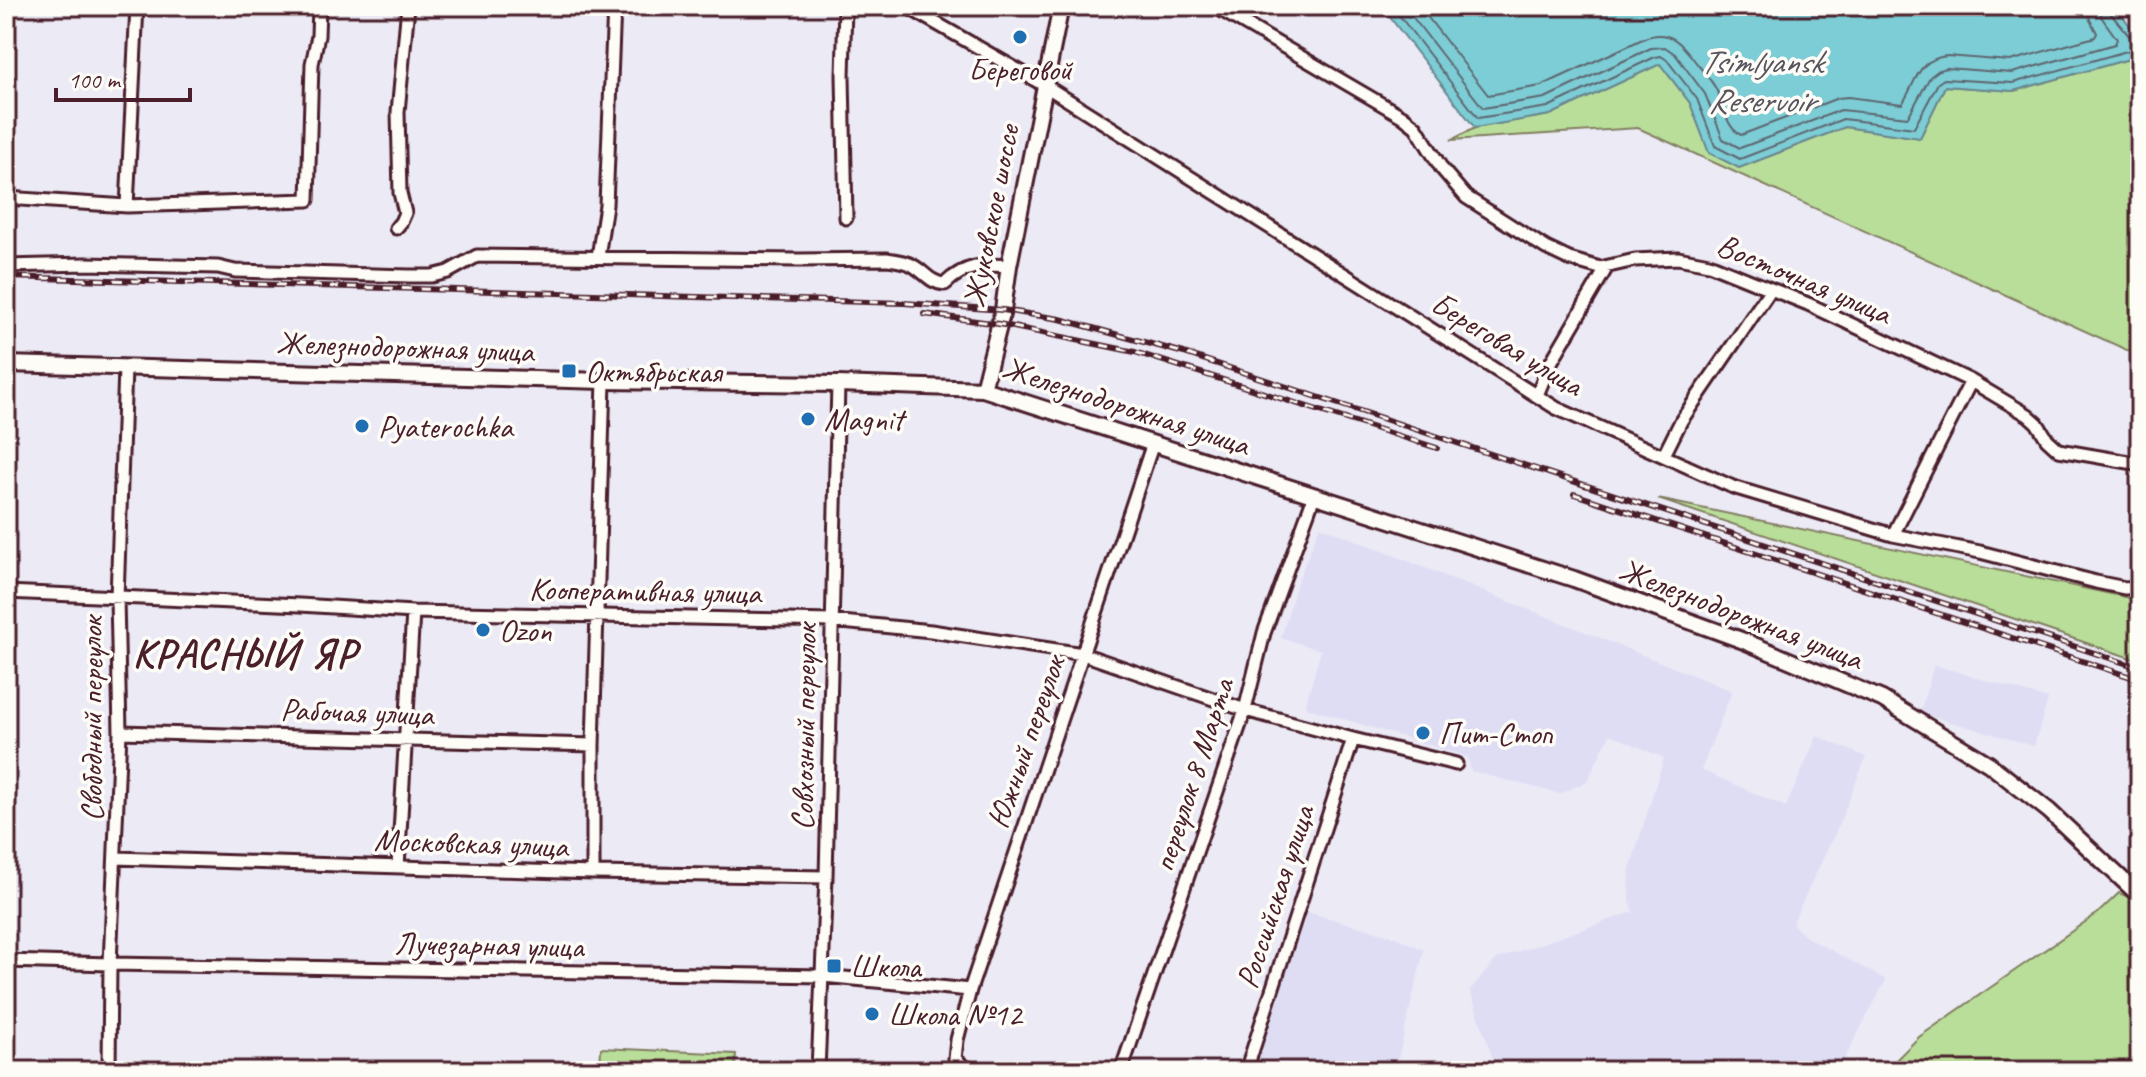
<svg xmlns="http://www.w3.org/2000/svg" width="2146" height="1077" viewBox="0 0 2146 1077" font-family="Caveat,sans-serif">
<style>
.built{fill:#deddf4}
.green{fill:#b9de99;stroke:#827e62;stroke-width:2}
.water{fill:#7ccdd5;stroke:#688791;stroke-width:2}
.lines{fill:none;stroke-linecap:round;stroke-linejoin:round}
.shore{stroke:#5e656f;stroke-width:2}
.minor-casing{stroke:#4a1f2b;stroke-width:17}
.major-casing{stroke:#4a1f2b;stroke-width:20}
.minor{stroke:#fdfcf7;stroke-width:11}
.major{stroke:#fdfcf7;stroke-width:14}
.rail-casing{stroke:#4a1f2b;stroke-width:6}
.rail{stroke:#fdfcf7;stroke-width:3;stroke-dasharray:9;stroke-linecap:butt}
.poi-dot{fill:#1f6fb2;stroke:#fdfcf7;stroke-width:3}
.labels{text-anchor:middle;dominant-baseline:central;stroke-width:7;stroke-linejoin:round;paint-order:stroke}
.poi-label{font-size:32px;fill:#4a1f2b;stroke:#fdfcf7;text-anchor:start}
.street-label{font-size:32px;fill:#4a1f2b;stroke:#fdfcf7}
.water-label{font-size:34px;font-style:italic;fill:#59535e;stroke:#fdfcf7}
.district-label{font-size:40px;font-weight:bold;letter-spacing:2px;fill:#4a1f2b;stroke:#fdfcf7}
</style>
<rect width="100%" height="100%" fill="#ebeaf5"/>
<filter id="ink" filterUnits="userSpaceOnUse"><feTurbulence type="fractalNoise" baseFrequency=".0125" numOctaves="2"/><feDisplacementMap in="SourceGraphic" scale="16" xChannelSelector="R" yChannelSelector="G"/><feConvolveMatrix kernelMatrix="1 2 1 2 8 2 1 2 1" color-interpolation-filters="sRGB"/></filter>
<g filter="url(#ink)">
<path class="built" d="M1320 526 1732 691 1701 770 1786 807 1817 736 1866 757 1837 829 1792 924 1806 937 1886 980 1838 1071H1497L1470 990 1497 959 1633 912 1629 896 1630 869 1664 758 1610 734 1587 781 1560 794 1471 771 1468 757 1308 708 1306 703 1321 650 1281 638 1297 583Z
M1934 665 2048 699 2034 746 1920 713Z
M1307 912 1396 937 1424 950 1395 1071H1253Z"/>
<path class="green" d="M2140 56V356L1638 128 1451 140 1475 128 1550 115 1660 64 1690 103 1709 152 1739 168 1845 127 1920 138 1945 86 2014 91Z
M1658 499 2140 600V661Z
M2119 893 2126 896 2140 911V1071H1885L1919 1037 2098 913Z
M601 1048 736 1054 735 1071H600Z"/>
<path class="water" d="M1383 6H2115L2140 39V56L2013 91 1945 86 1920 138 1845 127 1739 168 1709 153 1690 103 1660 64 1550 115 1475 128 1389 16Z"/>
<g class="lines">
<path class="shore" d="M1392 6 1478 118 1548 107 1655 57 1661 56 1667 60 1697 99 1715 146 1740 159 1843 119 1914 128 1938 83 1944 79 2013 83 2134 49 2135 43 2111 14 2110 6
M1404 6 1483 108 1545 98 1651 48 1665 47 1675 54 1705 94 1723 139 1740 148 1841 110 1908 117 1930 77 1939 70 1947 68 2012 73 2115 44 2117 39 2102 18 2099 6
M1419 6 1488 95 1541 86 1647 37C1673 29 1684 47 1698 65 1705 73 1713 82 1717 91 1724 106 1726 128 1741 135L1838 98 1848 97 1902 104C1916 84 1916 59 1947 56L2010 61 2095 37 2097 33 2090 20 2087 6"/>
<defs>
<path id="minor" d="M845 6 843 76 846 218
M906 6 1044 85 1556 408 1733 487 1893 535 1980 552 2096 582 2125 588 2140 587
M1214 6 1402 116 1416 127 1442 169 1466 197 1546 248 1569 259 1600 268 1635 260 1678 258 1709 264 1808 304 1971 381 2028 415 2037 423 2047 439 2059 450 2140 464
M6 198 127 206 308 200 312 64 318 36 319 6
M127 206 137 6
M396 228 401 222 405 213 400 193 398 112 408 6
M598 257 606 205 614 6
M6 266 86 264 218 267 235 271 409 276H432L448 272 477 256 799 260 887 259C895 260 904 261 912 265 925 272 930 283 945 284 964 265 984 264 1009 266
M1537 395 1550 364 1607 267
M1664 455 1681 421 1771 289
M1893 535 1971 381
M6 592 300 605 413 612 832 621 931 631 1083 654 1245 710 1353 739 1456 764
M120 732 593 745
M115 858 593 873 826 877
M398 867 413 612
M593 873V745L604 381
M6 961 110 964 823 976 970 990
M109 1071 110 964 120 732 117 598 125 368
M818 1071 826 877 838 384
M975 1071 965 1067 955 1059 957 1040 970 990 1153 443
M1121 1071 1245 710 1264 633 1314 496
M1246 1071 1353 739"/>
<path id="major" d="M6 364 604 381 838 384 983 389 1574 579 1744 641 1882 699 1989 764 2049 811 2140 896
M983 389 1003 310 1009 266 1061 6"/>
</defs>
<use href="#minor" class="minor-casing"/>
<use href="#major" class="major-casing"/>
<use href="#minor" class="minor"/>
<use href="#major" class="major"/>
<defs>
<path id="rail" d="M6 277 904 303 1003 310 1060 319 1184 353 2140 668
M924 314 999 324 1135 352 1437 448
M1574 494 2140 680"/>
</defs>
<use href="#rail" class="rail-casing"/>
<use href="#rail" class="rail"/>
</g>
</g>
<g class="poi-dot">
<circle cx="1020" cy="37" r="8"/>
<rect x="561" y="363" width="16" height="16" rx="4"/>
<circle cx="808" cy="419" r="8"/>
<circle cx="362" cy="426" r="8"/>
<circle cx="483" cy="630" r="8"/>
<circle cx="1423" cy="733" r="8"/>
<rect x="826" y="958" width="16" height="16" rx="4"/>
<circle cx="872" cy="1014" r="8"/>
</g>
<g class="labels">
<g class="poi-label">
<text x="1020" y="69" text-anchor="middle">Береговой</text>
<text x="585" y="371">Октябрьская</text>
<text x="824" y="419">Magnit</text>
<text x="378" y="426">Pyaterochka</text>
<text x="499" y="630">Ozon</text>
<text x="1439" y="733">Пит-Стоп</text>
<text x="850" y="966">Школа</text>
<text x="888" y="1014">Школа №12</text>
</g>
<g class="street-label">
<text transform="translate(991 216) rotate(-79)">Жуковское шоссе</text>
<text transform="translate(1804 279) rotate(23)">Восточная улица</text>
<text transform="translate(1507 344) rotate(31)">Береговая улица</text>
<text transform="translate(405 347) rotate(2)">Железнодорожная улица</text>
<text transform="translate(1126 406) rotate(18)">Железнодорожная улица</text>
<text transform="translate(645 591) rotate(1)">Кооперативная улица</text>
<text transform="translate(1741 614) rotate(21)">Железнодорожная улица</text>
<text transform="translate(357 712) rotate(2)">Рабочая улица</text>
<text transform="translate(91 719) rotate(-90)">Свободный переулок</text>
<text transform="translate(804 727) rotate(-89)">Совхозный переулок</text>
<text transform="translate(1026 742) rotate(-71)">Южный переулок</text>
<text transform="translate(1193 775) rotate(-72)">переулок 8 Марта</text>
<text transform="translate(471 843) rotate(2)">Московская улица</text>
<text transform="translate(1275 897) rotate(-72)">Российская улица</text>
<text transform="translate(489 945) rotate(1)">Лучезарная улица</text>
</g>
<g class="water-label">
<text x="1761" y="61">Tsimlyansk<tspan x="1761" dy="39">Reservoir</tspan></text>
</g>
<g class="district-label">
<text x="245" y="654">КРАСНЫЙ ЯР</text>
</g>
</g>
<rect width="2146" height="1077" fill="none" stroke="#fdfcf7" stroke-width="32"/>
<rect x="16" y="16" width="2114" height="1045" fill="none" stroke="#4a1f2b" stroke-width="3" filter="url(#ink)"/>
<path d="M56 88v12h134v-12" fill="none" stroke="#4a1f2b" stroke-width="4"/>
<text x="68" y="88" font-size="24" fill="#4a1f2b" stroke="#fdfcf7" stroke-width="6" paint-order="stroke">100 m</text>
</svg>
